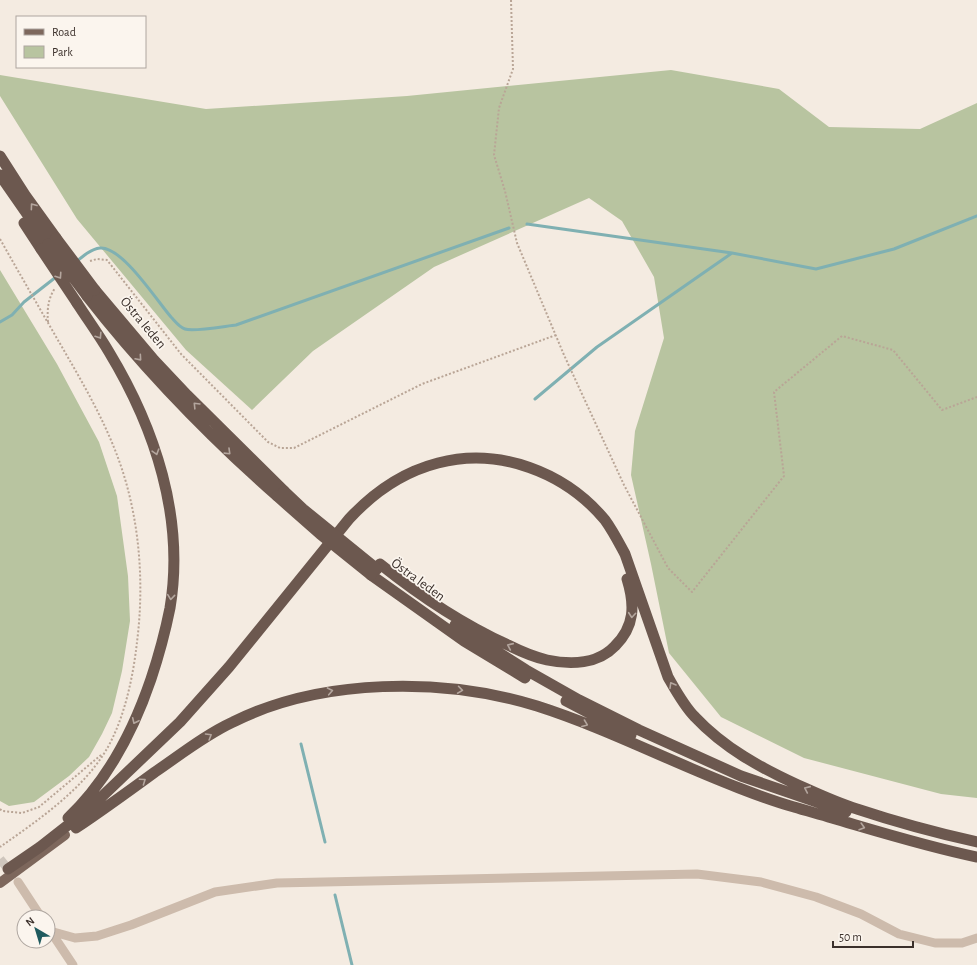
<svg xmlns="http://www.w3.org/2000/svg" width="977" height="965" viewBox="0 0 977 965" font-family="'Alegreya Sans',sans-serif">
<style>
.green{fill:#b8c4a0}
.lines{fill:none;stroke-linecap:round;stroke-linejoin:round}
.stream{stroke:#7fb0b2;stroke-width:3}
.minor-tunnel{stroke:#cfc6bd;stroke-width:9;stroke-dasharray:9 4.5;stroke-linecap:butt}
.path{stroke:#b9a596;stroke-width:2;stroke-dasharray:2 2;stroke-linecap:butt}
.minor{stroke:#cdbbac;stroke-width:9}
.primary{stroke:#7d675c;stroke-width:10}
.trunk{stroke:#6c584f;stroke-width:11}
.trunk-bridge{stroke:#6c584f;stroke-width:11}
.oneway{stroke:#b4a69e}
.labels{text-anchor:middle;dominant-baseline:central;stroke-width:3.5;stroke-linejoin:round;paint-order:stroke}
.street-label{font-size:14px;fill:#3b302b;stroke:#fbf5ee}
</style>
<rect width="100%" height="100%" fill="#f4ebe1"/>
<path class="green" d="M671 70 779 89 829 127 920 129 977 103V798L941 794 804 758 721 717 669 653 651 564 631 475 635 431 664 338 654 277 622 221 589 198 434 267 313 351 252 410 186 350 77 219 0 96V75L206 109 407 96Z
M0 270 57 364 99 442 117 496 128 576 130 621 122 671 112 713 102 734 89 757 69 776 34 802 9 806 0 801Z"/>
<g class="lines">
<path class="stream" d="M527 224 732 253 816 269 894 249 977 216
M76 262C83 256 91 249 100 248 122 246 157 301 171 317 175 321 179 327 185 329 193 332 226 326 236 325L509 228
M0 322 12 315 24 302 56 277
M535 399 597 347 732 253
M301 744 325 842
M335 895 352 965"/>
<path class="minor-tunnel" d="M0 859 11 873"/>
<path class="path" d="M511 0 513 69 499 108 494 155 505 191 517 243 564 355 624 485 668 568 692 592 784 476 774 392 842 336 893 350 942 410 977 397
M0 239C22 278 44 316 66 354 84 385 102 417 115 450 139 510 145 579 137 642 133 678 124 721 105 752 81 791 37 821 0 847
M90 261 97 259 107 260 181 354 268 442 280 448H294L422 384 556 335
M48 322C47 309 48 299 55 288
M0 809 2 811 22 813 39 807 101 755"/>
<path class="minor" d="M18 882 41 917
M49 929 73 965
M50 931 75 938 97 936 131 925 215 892 277 883 697 874 761 882 816 897 861 914 899 934 935 943H962L977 938"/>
<path class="primary" d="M0 883 65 835"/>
<path class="trunk" d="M0 156 25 195 56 238
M0 175 48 244
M24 223 41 249
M95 290 154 360 187 395 284 491
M87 296C144 369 208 435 277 496
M380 564C420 596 462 624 508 645 520 651 534 657 547 660 571 665 598 664 615 646 635 626 635 605 627 579
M371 575 464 641 525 678
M455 625 526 670 579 700 639 730 741 776 846 812
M566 701 631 735
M68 818C107 781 134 729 151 679 159 655 165 633 170 608 185 518 155 428 109 352 99 335 88 320 77 303
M76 828C103 810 129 791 155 772 180 755 205 735 233 722 321 678 443 677 537 706 606 728 671 762 739 788 757 795 776 802 794 807 807 811 819 814 832 818 880 832 928 847 977 857
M8 869 40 847 91 807 180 722 229 667 349 519C373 493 403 472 438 463 499 447 565 472 605 520 613 531 619 543 625 554L668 677C676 691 684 706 695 717 724 748 761 768 798 785 818 794 837 803 857 809 896 822 937 833 977 842"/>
<path class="trunk-bridge" d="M56 238 95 290
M48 244 87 296
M41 249 77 303
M284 491 303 509 377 569
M277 496 320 534 371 575"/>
</g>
<defs><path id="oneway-chevron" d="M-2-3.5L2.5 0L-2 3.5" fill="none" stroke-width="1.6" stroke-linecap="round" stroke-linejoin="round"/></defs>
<g class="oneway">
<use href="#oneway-chevron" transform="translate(33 206) rotate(-126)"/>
<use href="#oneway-chevron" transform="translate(59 276) rotate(56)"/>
<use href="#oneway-chevron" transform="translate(99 336) rotate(57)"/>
<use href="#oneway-chevron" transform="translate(139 358) rotate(49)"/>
<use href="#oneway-chevron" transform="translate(196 405) rotate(-134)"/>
<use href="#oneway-chevron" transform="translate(156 452) rotate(73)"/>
<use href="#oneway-chevron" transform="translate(228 452) rotate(44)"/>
<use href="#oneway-chevron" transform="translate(171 597) rotate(96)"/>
<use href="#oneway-chevron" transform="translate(632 615) rotate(95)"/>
<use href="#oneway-chevron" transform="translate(510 646) rotate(-156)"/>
<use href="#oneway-chevron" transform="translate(672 685) rotate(-120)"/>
<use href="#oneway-chevron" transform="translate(460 690) rotate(8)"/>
<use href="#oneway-chevron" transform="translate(330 691) rotate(-11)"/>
<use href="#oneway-chevron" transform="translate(135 721) rotate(115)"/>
<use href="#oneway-chevron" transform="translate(585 724) rotate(21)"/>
<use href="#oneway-chevron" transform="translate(209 736) rotate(-31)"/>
<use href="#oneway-chevron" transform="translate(143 781) rotate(-35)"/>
<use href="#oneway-chevron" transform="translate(807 789) rotate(-156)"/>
<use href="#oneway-chevron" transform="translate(862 827) rotate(17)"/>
</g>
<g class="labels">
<g class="street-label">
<text transform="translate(143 323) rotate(50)">Östra leden</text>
<text transform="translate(418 580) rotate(36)">Östra leden</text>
</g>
</g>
<rect x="16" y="16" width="130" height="52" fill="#fbf5ee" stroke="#aea6a0"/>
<rect x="24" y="29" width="20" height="6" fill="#7d675c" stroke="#aea6a0"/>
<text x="52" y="36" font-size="12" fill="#3b302b">Road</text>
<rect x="24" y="46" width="20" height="12" fill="#b8c4a0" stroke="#aea6a0"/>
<text x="52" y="56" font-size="12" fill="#3b302b">Park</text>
<g transform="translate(36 929) rotate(322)"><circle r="19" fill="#fbf5ee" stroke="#aea6a0"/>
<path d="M0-3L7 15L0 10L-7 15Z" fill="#1f5a5e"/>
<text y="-6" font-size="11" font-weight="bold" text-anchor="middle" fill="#3b302b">N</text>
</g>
<path d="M833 941v6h80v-6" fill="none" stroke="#3b302b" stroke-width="2"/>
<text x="839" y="941" font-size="12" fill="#3b302b" stroke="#fbf5ee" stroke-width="3" paint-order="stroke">50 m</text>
</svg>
